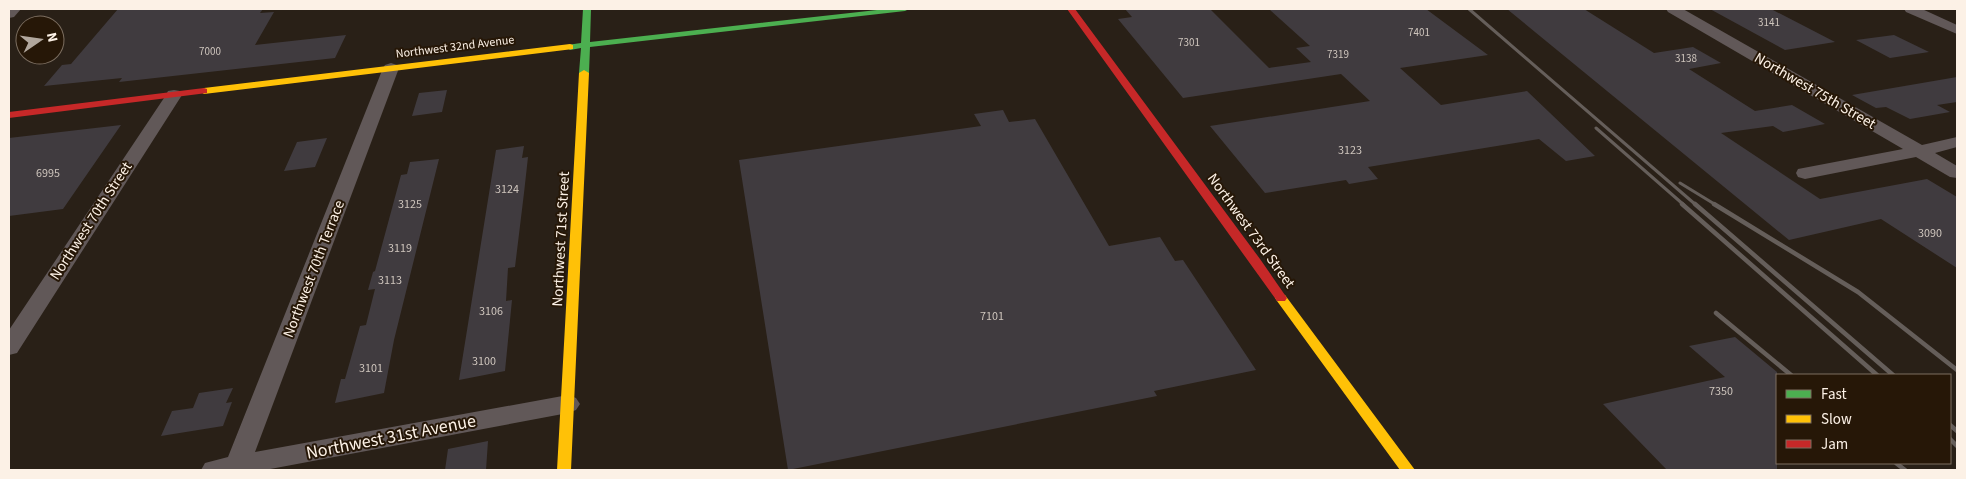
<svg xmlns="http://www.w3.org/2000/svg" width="1966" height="479" viewBox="0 0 1966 479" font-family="'Source Sans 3',sans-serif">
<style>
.building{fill:#403b3f}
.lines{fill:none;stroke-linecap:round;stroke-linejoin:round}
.street{fill:#615858;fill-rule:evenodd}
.fast{fill:#4caf50;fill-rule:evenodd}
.slow{fill:#ffc107;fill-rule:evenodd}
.jam{fill:#c62828;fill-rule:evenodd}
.rail-far1{stroke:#655e5a;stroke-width:3}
.rail{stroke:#655e5a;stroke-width:4.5}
.labels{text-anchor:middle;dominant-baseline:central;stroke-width:4;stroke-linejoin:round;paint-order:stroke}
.far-number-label{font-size:11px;fill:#cdc4bc}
.far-street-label{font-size:12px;fill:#fcf1e6;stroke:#261707}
.number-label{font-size:12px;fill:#cdc4bc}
.street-label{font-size:15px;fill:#fcf1e6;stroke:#261707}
.near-street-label{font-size:18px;fill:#fcf1e6;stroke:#261707}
</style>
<rect width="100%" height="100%" fill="#292017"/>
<path class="building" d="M118 9H263L260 13 274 12 255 45 346 35 335 58 119 82 122 78 44 86 62 65 71 64Z
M1125 9H1210L1269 68 1311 62 1296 48 1310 46 1269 9H1426L1488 55 1400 68 1441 105 1527 91 1595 156 1566 161 1539 139 1368 167 1378 179 1349 184 1346 180 1265 193 1210 126 1370 101 1341 74 1183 98 1118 19 1132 17Z
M1507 9H1584L1654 53 1693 47 1721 63 1689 69 1755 111 1792 105 1825 124 1783 132 1773 126 1721 133 1820 199 1927 179 1957 197V268L1881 219 1789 240Z
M1710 9H1771L1835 42 1785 50Z
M1894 35 1929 52 1890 58 1856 40Z
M1957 77V102L1937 105 1950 112 1910 119 1886 107 1876 108 1852 95Z
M447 90 442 112 412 116 419 93Z
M1003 110 1009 122 1035 119 1109 246 1160 237 1175 261 1183 260 1256 370 1154 391 1157 396 788 470 739 160 981 126 974 114Z
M121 125 63 209 9 216V138Z
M327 138 315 167 284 171 297 142Z
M524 146 522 158 528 157 524 193 515 267 508 268 506 301 512 300 505 371 459 380 496 150Z
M439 159 394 340 384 393 335 403 341 379H345L360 326 366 325 375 289 368 290 373 272 375 271 401 175 407 174 410 162Z
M1735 337 1777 372V470H1667L1603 404 1725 377 1689 346Z
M233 388 226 403 232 402 223 426 161 436 172 411 193 408 199 393Z
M488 441 486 470H445L448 449Z"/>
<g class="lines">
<path class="street" d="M9 9H21L14 17 9 18Z
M1666 9H1683L1922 145 1957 137V147L1935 153 1957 166V178L1950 177 1916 157 1805 179 1798 177 1796 173 1798 169 1903 149 1668 12Z
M1904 9H1922L1957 25V34L1906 12Z
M391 63 397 65 399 68 255 452 568 395 576 398 580 404 576 410 568 413 265 470H201L205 463 228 457 383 68 385 65Z
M174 90 180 91 182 95 17 353 9 355V330L166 95 168 91Z"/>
<path class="fast" d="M583 9H591L590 42 886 9H909L905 11 590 47 589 73 584 76 579 73 581 48 570 50 566 47 567 45 581 43Z"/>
<path class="slow" d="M570 44 573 45V49L204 94 199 91 204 88Z
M584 70 589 73 571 470H557L579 73Z
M1281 294 1285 295 1415 470H1400L1277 301 1275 298Z"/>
<path class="jam" d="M1067 9H1075L1260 259 1287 298 1285 301H1277Z
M204 88 207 89V93L9 118V112Z"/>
<path class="rail-far1" d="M1469 9 1696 205
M1596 128 1684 205
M1680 183 1716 205"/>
<path class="rail" d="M1682 204 1877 375
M1695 204 1893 375
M1714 204 1858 292 1957 370
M1716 313 1791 375
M1950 425 1957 431
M1950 439 1957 446
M1896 463 1905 470"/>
</g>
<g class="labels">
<g class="far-number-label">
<text x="1769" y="22">3141</text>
<text x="1419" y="32">7401</text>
<text x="1189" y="42">7301</text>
<text x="210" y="51">7000</text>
<text x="1338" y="54">7319</text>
<text x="1686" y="58">3138</text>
</g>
<g class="far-street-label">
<text transform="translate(455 47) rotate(-7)">Northwest 32nd Avenue</text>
</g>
<g class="number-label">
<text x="1350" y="150">3123</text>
<text x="48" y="173">6995</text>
<text x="507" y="189">3124</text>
<text x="410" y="204">3125</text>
<text x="1930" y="233">3090</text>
<text x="400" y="248">3119</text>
<text x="390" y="280">3113</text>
<text x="491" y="311">3106</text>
<text x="992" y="316">7101</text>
<text x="484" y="361">3100</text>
<text x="371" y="368">3101</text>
<text x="1721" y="391">7350</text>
</g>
<g class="street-label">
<text transform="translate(1815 91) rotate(30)">Northwest 75th Street</text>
<text transform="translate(91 221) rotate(-57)">Northwest 70th Street</text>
<text transform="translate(1251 231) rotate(54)">Northwest 73rd Street</text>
<text transform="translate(561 239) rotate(-87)">Northwest 71st Street</text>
<text transform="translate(314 269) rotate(-69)">Northwest 70th Terrace</text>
</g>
<g class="near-street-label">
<text transform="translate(391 437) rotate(-11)">Northwest 31st Avenue</text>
</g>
</g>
<rect width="1966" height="479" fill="none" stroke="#fcf1e6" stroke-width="20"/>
<rect x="1776" y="374" width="175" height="90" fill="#261707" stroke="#7c6e60"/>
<rect x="1786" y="390" width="25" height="8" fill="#4caf50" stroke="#7c6e60"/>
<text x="1821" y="399" font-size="15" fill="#fcf1e6">Fast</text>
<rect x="1786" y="415" width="25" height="8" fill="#ffc107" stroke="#7c6e60"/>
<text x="1821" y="424" font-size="15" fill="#fcf1e6">Slow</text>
<rect x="1786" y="440" width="25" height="8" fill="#c62828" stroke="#7c6e60"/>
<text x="1821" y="449" font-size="15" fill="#fcf1e6">Jam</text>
<g transform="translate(40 40) rotate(77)"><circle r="24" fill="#261707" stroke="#7c6e60"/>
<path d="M0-4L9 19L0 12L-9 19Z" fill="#b2a89e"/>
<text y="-8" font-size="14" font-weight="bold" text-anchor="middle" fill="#fcf1e6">N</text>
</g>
</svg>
